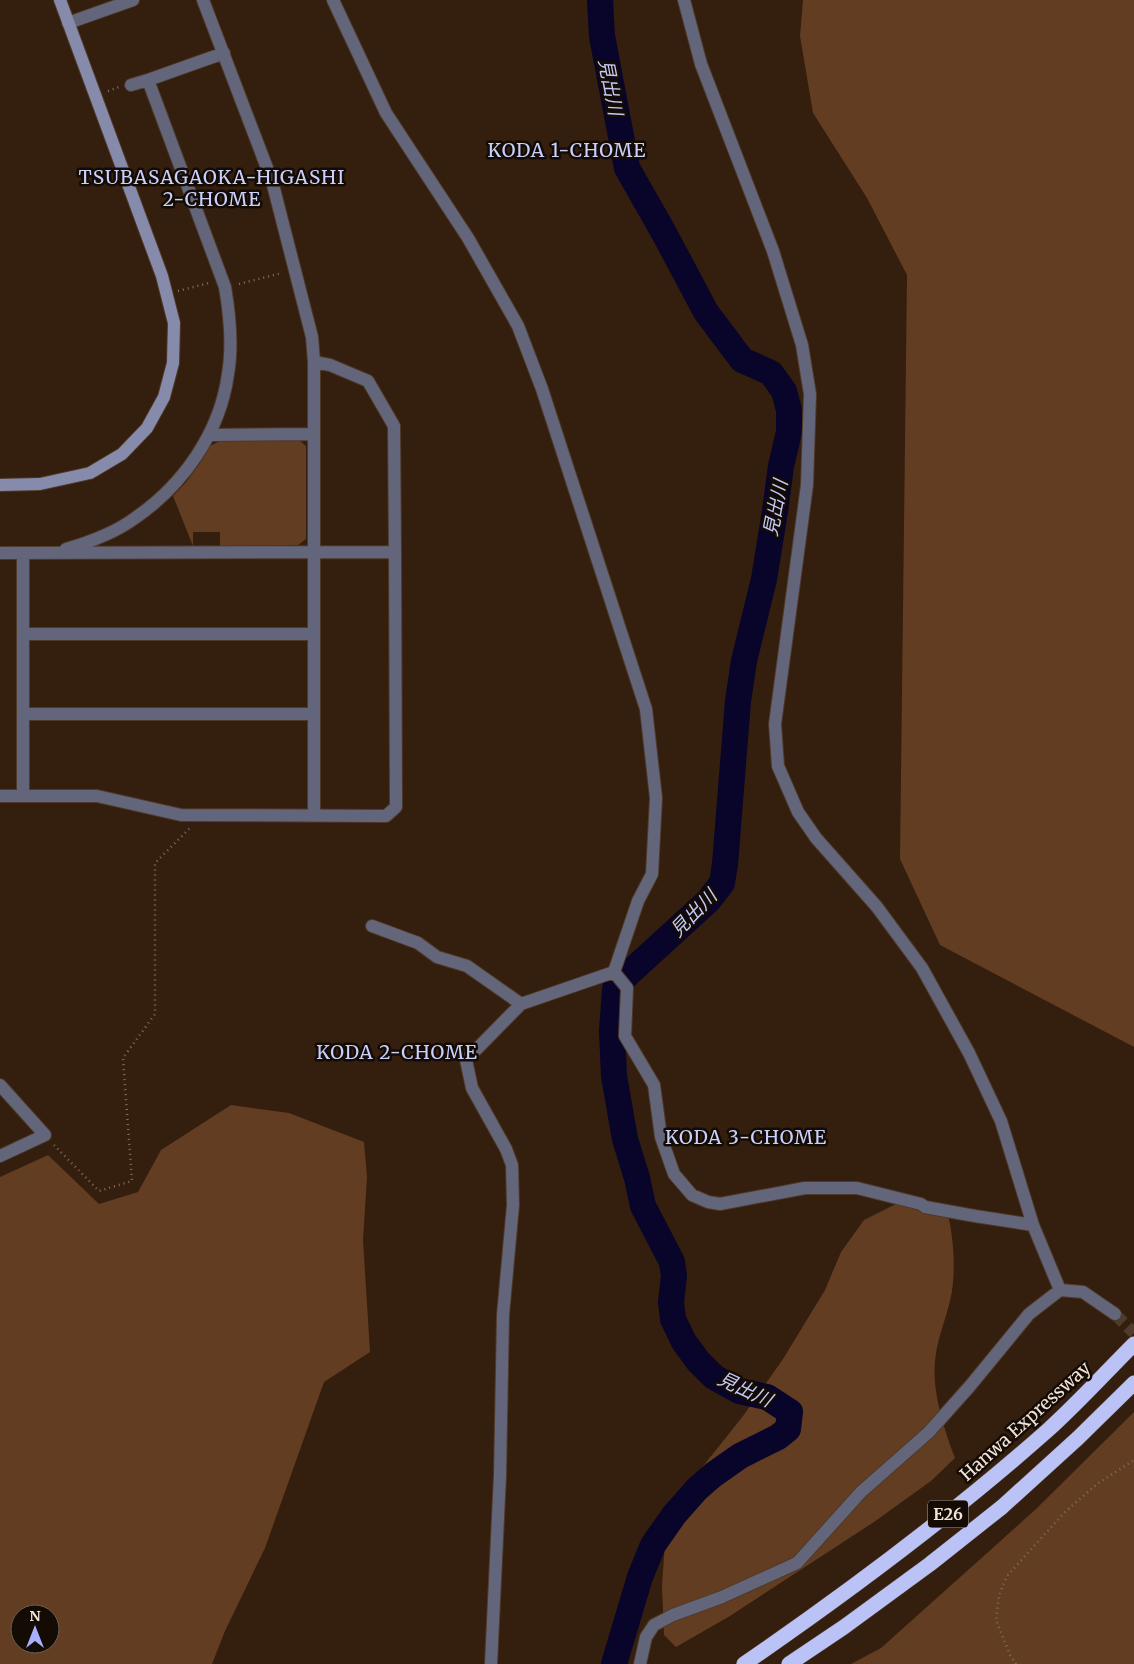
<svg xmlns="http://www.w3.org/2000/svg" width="1134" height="1664" viewBox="0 0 1134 1664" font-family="Merriweather,'Noto Sans JP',serif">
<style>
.green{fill:#623d21;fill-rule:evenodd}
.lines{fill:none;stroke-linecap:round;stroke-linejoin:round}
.river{stroke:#08042a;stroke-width:26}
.street-tunnel{stroke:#503c2c;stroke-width:12;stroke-dasharray:12 6;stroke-linecap:butt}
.street-casing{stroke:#4f3a2a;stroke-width:14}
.secondary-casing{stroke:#4f3a2a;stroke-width:14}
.highway-casing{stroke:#4f3a2a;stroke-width:16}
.path{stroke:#816e60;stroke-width:2.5;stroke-dasharray:1 4;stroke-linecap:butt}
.street{stroke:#63667b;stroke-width:12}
.secondary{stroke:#868bac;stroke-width:12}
.highway{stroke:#bac2f6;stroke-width:15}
.labels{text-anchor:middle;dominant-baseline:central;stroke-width:5;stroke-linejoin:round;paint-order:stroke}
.shield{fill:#140b05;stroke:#afa299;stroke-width:1}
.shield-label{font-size:16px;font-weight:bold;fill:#f2e3d9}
.street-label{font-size:18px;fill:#f2e3d9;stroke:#140b05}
.water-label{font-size:19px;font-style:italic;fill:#c4caf7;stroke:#140b05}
.neighbourhood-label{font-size:19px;letter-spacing:1px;fill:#c9d0fb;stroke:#140b05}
</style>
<rect width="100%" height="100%" fill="#341e0e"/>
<path class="green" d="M803 0H1134V1047L940 945 900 859 907 275 867 198 813 113 800 36Z
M220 441H300L306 446V539L298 545 220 546V532H193V546L173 496 187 481 202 460 210 446Z
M231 1105 289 1113 364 1142 367 1177 363 1240 370 1352 324 1382 265 1548 225 1631 212 1664H0V1177L48 1155 99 1204 138 1192 161 1150ZM20 1614H50V1644H20Z
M896 1204 948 1214C953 1236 955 1260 953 1283 951 1309 937 1335 935 1361 932 1392 944 1429 955 1458L931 1481 874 1522 730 1616 676 1647 664 1635 662 1586 666 1527 700 1470 743 1416 783 1359 825 1290 841 1252 864 1220Z
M1134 1412V1664H851L881 1648 1036 1509Z"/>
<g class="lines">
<path class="river" d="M600 0 602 36 627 168 664 233 706 312 742 360 771 373 784 391 789 410V432L781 466 775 511 764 579 744 661 738 701 725 864 722 883 708 901 627 975 615 989 612 1031 614 1076 625 1139 637 1178 643 1206 672 1262 674 1276 671 1302 673 1319 684 1342 698 1361 714 1377 739 1391 767 1397 790 1412 788 1429 778 1437 740 1456 713 1475 697 1489 674 1515 653 1545 640 1577 614 1664"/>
<path class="street-tunnel" d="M1115 1314 1134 1333"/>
<defs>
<path id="street" d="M203 0 272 181 312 337 314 362V816
M333 0 386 113 468 238 518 326 542 389 646 709 656 798 652 874 638 901 614 972
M684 0 701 64 773 251 802 345 810 394 807 485 775 724 778 766 798 812 816 838 877 907 922 968 969 1053 1001 1121 1033 1225 1060 1290
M68 23 133 0
M131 85 148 80
M314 362 330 365 368 381 394 426 395 552
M210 435 314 434
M66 549C90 542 115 533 135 518 183 485 220 433 228 374 233 345 230 316 225 287L148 80 224 53
M0 553 395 552 396 807 386 816 181 815 97 796H0
M23 634H314
M23 714H314
M23 796V553
M372 926 418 943 437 957 467 966 521 1004
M614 972 627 988 625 1036 654 1085 661 1137 674 1174 692 1195 708 1202 720 1204 805 1188H857L921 1204 925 1207 975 1216 1033 1225
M0 1085 45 1135 0 1156
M491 1664 500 1475 503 1315 513 1205 512 1165 506 1149 472 1088 466 1060 521 1004 614 972
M640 1664 646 1637 654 1625 673 1615 722 1597 797 1563 861 1492 929 1432 970 1386 1029 1314 1060 1290 1083 1292 1115 1314"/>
<path id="secondary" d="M0 485 40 484 90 473 122 454 147 428 164 397 173 363 174 323 162 276 60 0"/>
<path id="highway" d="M744 1664C850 1591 952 1515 1048 1430 1078 1403 1105 1373 1134 1344
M789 1664 844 1627 930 1564 1002 1507 1078 1438 1134 1383"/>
</defs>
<use href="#street" class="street-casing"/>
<use href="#secondary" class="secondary-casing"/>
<use href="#highway" class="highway-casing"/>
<path class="path" d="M108 91 119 87
M239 284 282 273
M178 291 209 283
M54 1145 99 1191 132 1181 123 1058 155 1014V863L190 828
M1016 1664 1010 1655 996 1620 999 1595 1007 1576 1064 1513 1097 1484 1134 1460"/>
<use href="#street" class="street"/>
<use href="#secondary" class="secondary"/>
<use href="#highway" class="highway"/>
</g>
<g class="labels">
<rect class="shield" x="928" y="1500.5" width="40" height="27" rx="4"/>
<g class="shield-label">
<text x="948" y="1514">E26</text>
</g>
<g class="street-label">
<text transform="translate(1025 1421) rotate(-42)">Hanwa Expressway</text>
</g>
<g class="water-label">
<text transform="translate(611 87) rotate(79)">見出川</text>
<text transform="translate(775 508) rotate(-79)">見出川</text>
<text transform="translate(693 913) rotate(-46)">見出川</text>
<text transform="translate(745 1389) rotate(25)">見出川</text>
</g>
<g class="neighbourhood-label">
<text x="567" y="150">KODA 1-CHOME</text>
<text x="212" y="177">TSUBASAGAOKA-HIGASHI<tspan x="212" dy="22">2-CHOME</tspan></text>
<text x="397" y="1052">KODA 2-CHOME</text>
<text x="746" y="1137">KODA 3-CHOME</text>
</g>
</g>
<g transform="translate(35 1629)"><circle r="24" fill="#140b05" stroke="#6d615a"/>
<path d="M0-4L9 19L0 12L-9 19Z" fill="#a8b0fc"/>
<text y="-8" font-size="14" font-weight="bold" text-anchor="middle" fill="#f2e3d9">N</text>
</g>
</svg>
